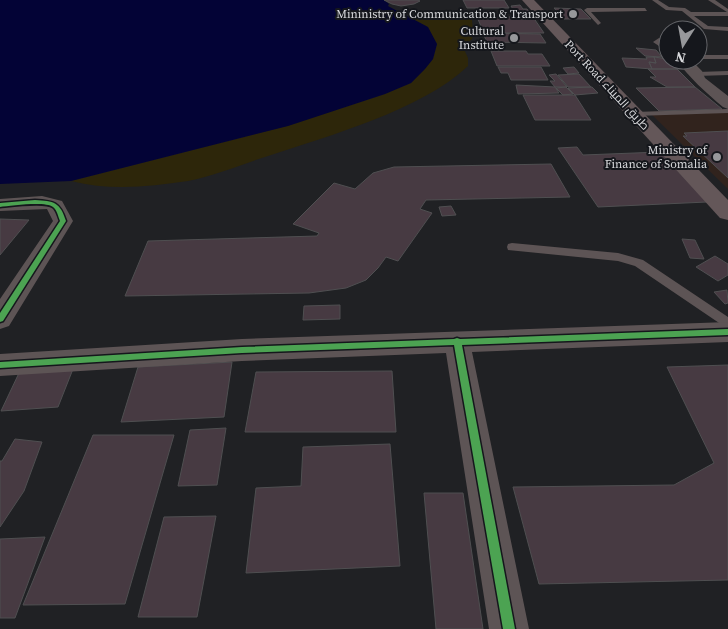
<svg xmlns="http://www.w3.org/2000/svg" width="728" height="629" viewBox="0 0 728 629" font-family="'Source Serif 4',Cairo,serif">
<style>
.commercial{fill:#31231d}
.sand{fill:#2d260a}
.water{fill:#030336}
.building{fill:#473a42;stroke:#4f4f51}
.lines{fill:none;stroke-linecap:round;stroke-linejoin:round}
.service{fill:#5d5455;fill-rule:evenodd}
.minor{fill:#5d5455;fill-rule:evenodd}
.secondary{fill:#645759;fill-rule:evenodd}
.cycleway-casing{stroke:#15171c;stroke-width:3}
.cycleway{fill:#4ca352;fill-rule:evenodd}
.poi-dot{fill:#97989b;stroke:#15171c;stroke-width:2}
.labels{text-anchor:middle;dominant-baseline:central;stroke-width:4;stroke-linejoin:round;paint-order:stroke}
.far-poi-label{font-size:12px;fill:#d7d8db;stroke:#15171c;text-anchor:end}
.far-street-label{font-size:12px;fill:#d7d8db;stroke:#15171c}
</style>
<rect width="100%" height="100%" fill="#202124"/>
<path class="commercial" d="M728 109V189L649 112Z"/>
<path class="sand" d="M458 15 470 17 472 20 473 33 472 39 463 47 468 58V66C422 110 328 136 268 156 242 164 214 176 188 181 148 187 110 191 71 181L287 126 385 94 411 83 433 59 437 44 427 27 410 17Z"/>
<path class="water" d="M0 0H384L389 4 388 6 428 27 437 44 433 59 425 69 411 83 385 94 288 126 71 181 0 184Z"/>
<path class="building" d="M384 0H418L420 1 414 4 401 6 392 4Z
M463 0H504L509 8H467Z
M520 5 523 9H527L531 14H516L511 6Z
M554 8 581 9 591 19H564Z
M477 17H533L544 33H484Z
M483 33 540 34 546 43 487 42Z
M636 48 656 50 662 57 645 56Z
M491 51H526L528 54H542L550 66H497Z
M646 57H654L656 63 649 62 652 69 626 67 622 58 647 59Z
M654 57 676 60 686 69H652L649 62 656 63Z
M498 67H541L548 80H511L508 73H501Z
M574 67 579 73 568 74 563 68Z
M648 69H677L695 87H667L650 77H656Z
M556 74 567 87H555L550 81H555L549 75Z
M579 74 591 87H568L558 75Z
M516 85 555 87 559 93 518 94Z
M566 87 573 94 563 95 556 88Z
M592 87 598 93 575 95 568 88Z
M695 87 722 109 659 111 636 88Z
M523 95H575L591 120H535Z
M728 131V178L683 136H687L684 133Z
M577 147 583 155 660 152 707 202 598 207 558 148Z
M551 164 570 197 426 200 420 209 432 213 398 261 386 257 378 268 366 280 346 288 309 293 125 296 148 241 317 236 319 233 293 224 334 183 355 189 373 173 394 167Z
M451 206 456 215 442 216 439 207Z
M0 219 29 220 0 255Z
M682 239 695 240 704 259 690 258Z
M715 256 728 264V275L718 281 696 267Z
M727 290 728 303 725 304 714 292Z
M340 305V319L303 320 304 306Z
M232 362 224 417 121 422 138 367Z
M728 365V580L539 584 513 487 674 485 714 463 667 367Z
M73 369 58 407 1 411 19 373Z
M392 371 396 432H245L256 372Z
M226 428 217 485 178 486 190 430Z
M93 435H174L125 604 23 605Z
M15 439 42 442 24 491 0 527V461H2Z
M390 444 400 566 246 573 256 488 301 486 303 447Z
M424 493H463L483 629H436Z
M216 516 197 617H138L164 517Z
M45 537 15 618H0V539Z"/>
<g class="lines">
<path class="service" d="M652 0H658L669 7 685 8 691 12H727L708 0H715L728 9V16H694L708 26 728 27V31L704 29 682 11 666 10Z
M645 8 647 11 591 12 601 23 598 25 584 10 587 8Z
M698 55H728V59H698Z
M728 71V75L697 76 694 74 697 72Z
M728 109V113L634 116 630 114 634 112Z
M512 243 618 253 643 260 728 317V329L635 266 618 261 508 250 507 247 508 244Z"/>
<path class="minor" d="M659 38 668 42V52L653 42Z
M676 60H691L702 71 705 78 728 96V109L723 107C705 92 690 78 676 60Z
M42 196 62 201 73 221 9 326 0 329V299L53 221 47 209 0 211V199Z
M728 322V342L472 352 529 629H489L446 353 242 361 0 376V354L242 339Z"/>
<path class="secondary" d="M522 0H534L728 200V220L720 218Z"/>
<defs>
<path id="cycleway" d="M35 200C54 201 60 202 66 221L3 321 0 322V313L60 221C58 216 57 210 53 207 45 201 10 206 0 207V203Z
M728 329V335L462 345 515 629H503L454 345 242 353 0 368V362L242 347 454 339 457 338 460 339Z"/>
</defs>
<use href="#cycleway" class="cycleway-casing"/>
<use href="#cycleway" class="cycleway"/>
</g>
<g class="poi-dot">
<circle cx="573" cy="14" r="5"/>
<circle cx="514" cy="38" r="5"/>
<circle cx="717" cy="157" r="5"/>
</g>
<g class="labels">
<g class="far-poi-label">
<text x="563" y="14">Mininistry of Communication &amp; Transport</text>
<text x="504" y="31">Cultural<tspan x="504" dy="14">Institute</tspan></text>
<text x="707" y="150">Ministry of<tspan x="707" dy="14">Finance of Somalia</tspan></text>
</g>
<g class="far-street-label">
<text transform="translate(607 85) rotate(47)">Port Road طريق الميناء</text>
</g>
</g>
<g transform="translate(683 45) rotate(191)"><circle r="24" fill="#15171c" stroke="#636468"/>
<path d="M0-4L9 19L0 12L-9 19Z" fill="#97989b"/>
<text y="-8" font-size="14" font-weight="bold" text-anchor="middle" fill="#d7d8db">N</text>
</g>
</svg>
